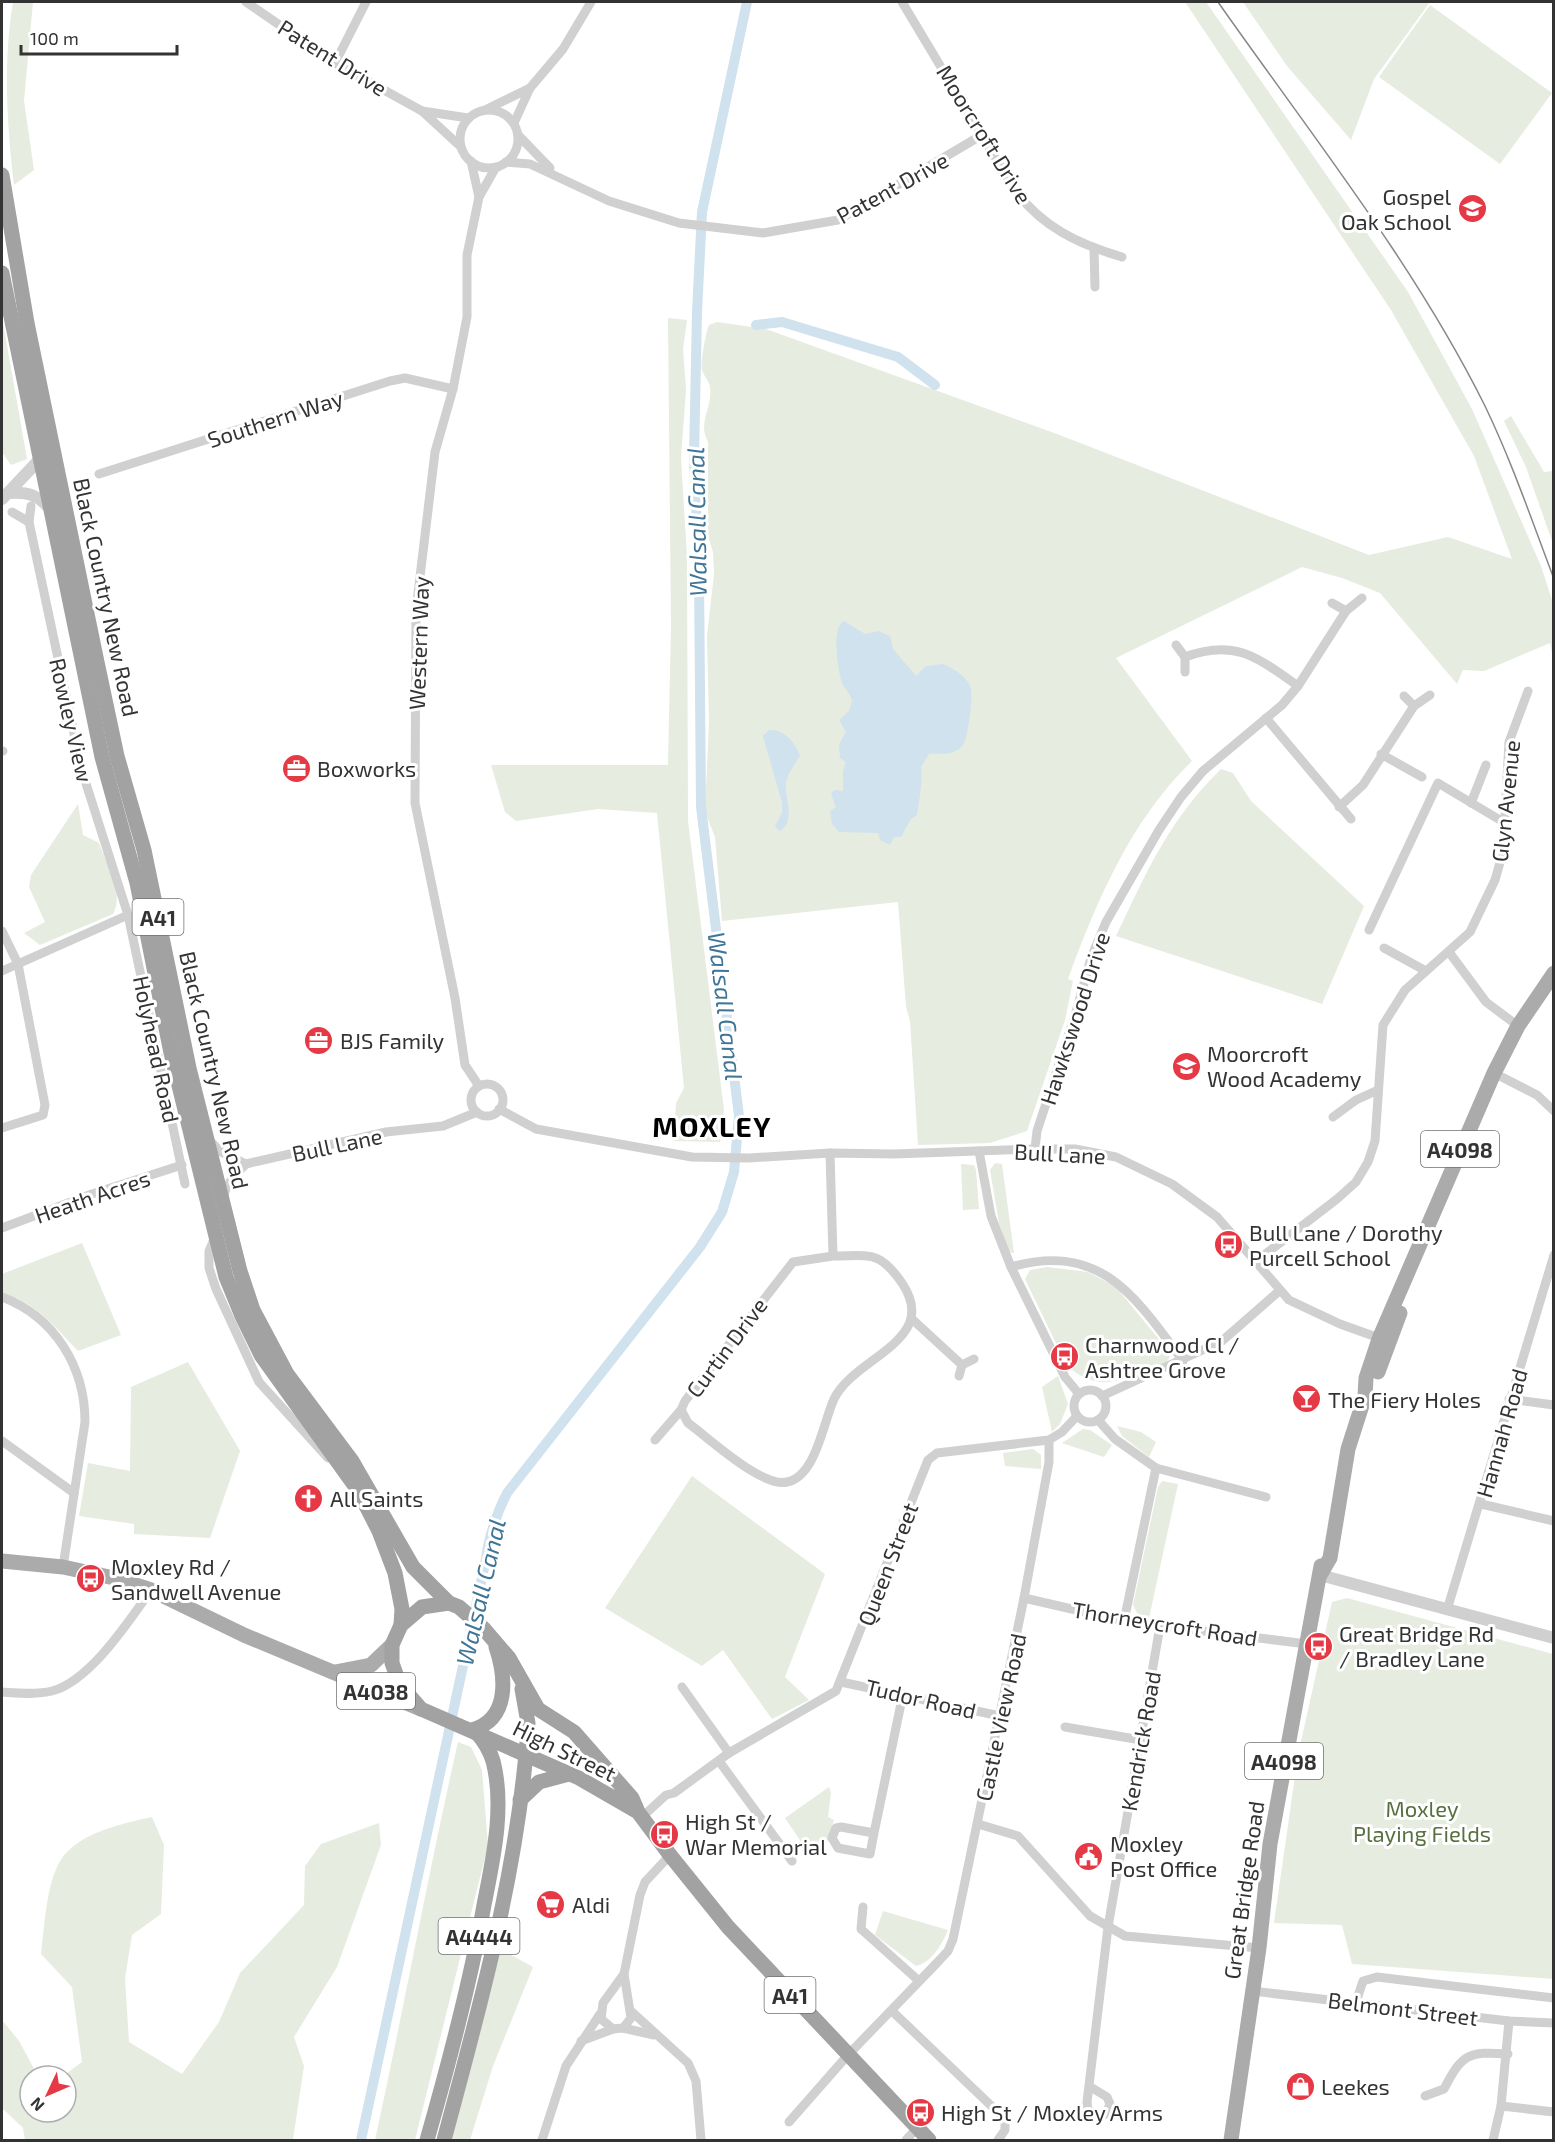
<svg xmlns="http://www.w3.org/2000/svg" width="1555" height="2142" viewBox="0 0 1555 2142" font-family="'Exo 2',sans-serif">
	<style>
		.green { fill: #e6ecdf }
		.water { fill: #cfe2ee }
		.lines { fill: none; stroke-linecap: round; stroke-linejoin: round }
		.canal { stroke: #cfe2ee; stroke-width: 10 }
		.minor { stroke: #d0d0d0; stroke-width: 9 }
		.tertiary { stroke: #d0d0d0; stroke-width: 12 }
		.primary { stroke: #ababab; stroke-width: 15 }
		.trunk { stroke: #a2a2a2; stroke-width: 15 }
		.tram { stroke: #888; stroke-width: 1.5 }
		.labels { text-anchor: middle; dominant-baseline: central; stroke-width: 6; stroke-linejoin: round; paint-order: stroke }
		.shield { fill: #fff; stroke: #707070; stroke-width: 1.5 }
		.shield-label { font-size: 21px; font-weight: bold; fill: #333 }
		.street-label { font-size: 22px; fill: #333; stroke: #fff }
		.poi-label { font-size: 22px; fill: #333; stroke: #fff; text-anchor: start }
		.park-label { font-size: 22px; fill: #56703f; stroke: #fff }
		.water-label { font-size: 24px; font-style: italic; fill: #3f7597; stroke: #fff }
		.district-label { font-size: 28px; font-weight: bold; letter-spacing: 1.5px; fill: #000; stroke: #fff }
	</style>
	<rect width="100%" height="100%" fill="#fff"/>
	<g class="green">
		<path d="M13,2H33L24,101L34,170L14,185C7,125 3,61 13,2Z"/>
		<path d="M1185,2H1206L1408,292L1472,409L1541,566L1553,603V658L1550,643L1484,671L1463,670L1457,684L1380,593L1342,578L1302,567L1116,658L1192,761C1131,820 1097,900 1068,979L1073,981L1065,1020L1027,1131L990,1143L918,1145L910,1021L906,1007L898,902L722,921L715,837L705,812L709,722L707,636L714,574L713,552L708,536V442C697,423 713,407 710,387C709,381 704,376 702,370C700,365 706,331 709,325L717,322L766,329L1057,434L1369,555L1448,537L1512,559L1474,456L1391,310Z"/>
		<path d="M1243,2H1430L1374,79L1351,140L1287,66Z"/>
		<path d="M1430,5L1552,93L1500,164L1379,77Z"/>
		<path d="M2,317L27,459L11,465L2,452Z"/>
		<path d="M668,318L687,320L683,349L686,390L681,458L687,557L688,821L724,1110L720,1142L674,1141L676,1103L684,1088L657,813L598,809L516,821L505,812L491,765H668L671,626Z"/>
		<path d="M1511,416L1544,472L1553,471V544L1526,467L1504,421Z"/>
		<path d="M1221,769L1233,773L1251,801L1364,906L1322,1004L1116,936C1147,871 1169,820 1221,769Z"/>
		<path d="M78,804L83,835L99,843C106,863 125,894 113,914L40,945L24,933L45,922L29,887L31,875Z"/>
		<path d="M995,1163L1002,1164L1014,1253L1009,1252L999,1223L990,1170Z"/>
		<path d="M961,1164L974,1165L976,1170L979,1209L963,1210Z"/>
		<path d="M82,1243L121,1335L78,1351C57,1329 33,1299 2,1294V1274Z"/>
		<path d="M1047,1267L1088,1272L1116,1287L1171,1354L1167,1362C1130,1376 1099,1398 1066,1364L1025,1279L1030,1270Z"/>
		<path d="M188,1362L240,1451L210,1538L134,1534V1524L79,1516L88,1463L130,1471L131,1387Z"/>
		<path d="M1058,1376L1068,1404L1060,1424L1052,1432L1042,1387Z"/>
		<path d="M1117,1426L1141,1432L1156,1442L1149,1457L1122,1436Z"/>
		<path d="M1083,1429L1090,1430L1112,1445L1104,1457L1062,1443Z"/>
		<path d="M1033,1449L1041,1455V1469L1005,1466L1003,1453Z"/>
		<path d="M692,1476L825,1574L785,1677L809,1700L772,1719L723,1650L702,1666L605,1608Z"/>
		<path d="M1162,1481L1178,1484L1149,1618L1138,1615L1133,1605L1158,1487Z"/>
		<path d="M1347,1598L1553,1654V1979L1352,1964L1342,1925L1274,1923L1298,1755L1332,1602Z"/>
		<path d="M458,1742L471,1747L482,1770L488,1845L415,2140H375C404,2008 428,1874 458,1742Z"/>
		<path d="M829,1787L831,1793L828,1817L834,1820L827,1843L813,1854L808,1852L785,1818Z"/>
		<path d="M152,1817L164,1845L161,1914L132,1935L125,1978L129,2042L182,2074L219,2022L240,1973L304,1905L305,1866L321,1844L379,1823L381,1845L337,1967L294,2037L304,2066L293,2140H25L23,2128L2,2108V2020L19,2041L38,2076H30V2112H66V2076H63L82,2062L72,1987L41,1954C45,1925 46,1873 67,1852C87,1831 125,1823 152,1817Z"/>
		<path d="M883,1911L948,1930C942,1944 932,1962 916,1966L875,1935Z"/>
		<path d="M500,1949L533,1967L493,2066L470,2140H451Z"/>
	</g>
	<g class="water">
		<path d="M844,621L865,634L878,631L890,636L893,649L916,676L926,666L943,664C953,668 968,677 971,689C973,697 968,739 963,745C952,757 941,753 929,754L921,767C923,780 919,802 917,815L910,820L901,837H894L890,845L880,840L878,833L839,832L832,824L830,811L836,807L831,794L834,790L843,791C844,781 841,772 846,762L840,758L839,744L846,732L839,720L849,711L852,701C851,693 843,688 841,680C838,667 831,627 844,621Z"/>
		<path d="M769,730C784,729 796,743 800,756C795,764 788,773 786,782C784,797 797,823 779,831L775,826L782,813V803L763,736Z"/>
	</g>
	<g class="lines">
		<g class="canal">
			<path d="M756,325L782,322L898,357L935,385"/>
			<path d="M361,2140L486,1559C489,1535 496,1515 507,1493L700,1247L722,1212L734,1172L739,1116L701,807L699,576L694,457L697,312L702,212L747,2"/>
		</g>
		<g class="minor">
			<path d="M246,2L335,63L422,111"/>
			<path d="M902,2L1014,189C1042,227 1078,244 1122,257"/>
			<path d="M335,63L366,2"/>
			<path d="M530,88L563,49L591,2"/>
			<path d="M487,109L530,88L514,123"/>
			<circle cx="489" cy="139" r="29"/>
			<path d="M518,135L550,168"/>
			<path d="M461,147L422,111L468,118"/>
			<path d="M471,161L479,197L496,167"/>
			<path d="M506,162L530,164L609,201L679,223L763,233L838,220L982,135"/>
			<path d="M479,197L467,255V317L453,389L435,452L416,610L415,803L455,998L465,1065L479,1086"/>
			<path d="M1094,249L1095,287"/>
			<path d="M99,474L390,381L405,378L453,389"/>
			<path d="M12,512L29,522L31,506"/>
			<path d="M29,522L82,771L128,915L185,1184"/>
			<path d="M1346,611L1362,598"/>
			<path d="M1176,645L1185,657C1235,638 1258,658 1298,686"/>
			<path d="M1185,657V672"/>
			<path d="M1414,706L1430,695"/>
			<path d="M1266,718L1351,819"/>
			<path d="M2,751H3"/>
			<path d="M1381,754L1422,777"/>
			<path d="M1471,803L1486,765"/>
			<path d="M1339,807L1363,785L1414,706L1404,696"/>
			<path d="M1369,930L1438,783L1505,823"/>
			<path d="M2,931L18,964L45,1105L43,1115L2,1128"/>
			<path d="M1384,948L1426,971"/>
			<path d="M1449,952L1486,1002L1518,1026"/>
			<path d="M2,971L128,915"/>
			<path d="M1494,1073L1537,1095L1554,1111"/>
			<circle cx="487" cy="1100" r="16"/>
			<path d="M499,1109L536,1129L692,1157L749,1158L830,1153L894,1154L1035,1149H1075L1116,1157L1172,1184L1217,1217L1289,1300L1340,1324L1382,1339"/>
			<path d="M1333,1117L1356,1100L1378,1090"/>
			<path d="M209,1140L221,1152L246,1164L386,1132L443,1126L477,1112"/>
			<path d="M1035,1149L1037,1131L1076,1012L1091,958L1106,922L1159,830L1181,797L1203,771L1282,705L1298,686L1346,611L1332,603"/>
			<path d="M979,1151L991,1216L1011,1267L1065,1377L1079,1394"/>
			<path d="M830,1153L833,1256C871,1256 879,1250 902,1283C941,1341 854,1357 834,1399C823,1423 816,1476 787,1482C762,1488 709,1438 688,1423L681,1410L685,1401L793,1262L833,1256"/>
			<path d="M224,1196C226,1183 237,1173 246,1164"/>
			<path d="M2,1228L92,1194L182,1165"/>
			<path d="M215,1237L209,1251V1268L216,1289L259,1382L328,1458"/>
			<path d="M1255,1262L1337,1199L1356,1182L1368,1162L1375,1141L1383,1025L1405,990L1470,932L1495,880L1503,852L1509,742L1528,691"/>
			<path d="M1011,1267C1100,1241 1136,1297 1183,1361"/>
			<path d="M2,1297C55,1317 85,1367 85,1422L63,1567"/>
			<path d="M912,1319L962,1365"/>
			<path d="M959,1376L962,1365L974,1359"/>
			<circle cx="1090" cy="1406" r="16"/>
			<path d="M1102,1396L1222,1341L1279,1291"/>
			<path d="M1509,1399L1554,1405"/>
			<path d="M1098,1420L1115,1439L1156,1468L1266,1497"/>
			<path d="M655,1440L681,1410"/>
			<path d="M2,1441L74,1493"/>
			<path d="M1481,1504L1554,1521"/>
			<path d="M1024,1598L1124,1621L1307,1644"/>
			<path d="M1447,1610L1554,1255"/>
			<path d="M1124,1621L1156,1468"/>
			<path d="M841,1682L1000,1716"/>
			<path d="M682,1687L729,1753"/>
			<path d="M2,1692C18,1693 36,1695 52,1691C90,1681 129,1621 151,1590"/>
			<path d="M1065,1727L1141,1740"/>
			<path d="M719,1761L792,1861"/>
			<path d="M642,1817L666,1795L674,1793L729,1753L836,1691L928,1460L937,1453L1049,1440L1062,1432L1077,1416"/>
			<path d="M978,1824L1018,1836L1090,1916L1125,1936L1259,1948"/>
			<path d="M874,1833L841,1827L836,1828L832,1838L838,1848L870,1854L874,1833L903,1694"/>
			<path d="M863,1907L861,1929L919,1981"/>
			<path d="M624,1974L603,2003L601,2019L613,2029L623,2028L631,2018L624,1974L640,1895L645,1882L670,1855"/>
			<path d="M1252,1991L1509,2021L1554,2023"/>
			<path d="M1356,2002L1363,1981L1377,1977L1554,1998"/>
			<path d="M892,2011L1005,2119V2130L998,2140"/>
			<path d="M632,2012L688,2063L696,2081L701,2140"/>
			<path d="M623,2028L654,2035"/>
			<path d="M581,2041L613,2029"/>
			<path d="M1089,2086L1107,2097L1110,2104L1106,2114L1101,2116L1088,2110L1087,2102L1108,1927L1160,1626"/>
			<path d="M1425,2096L1444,2089C1462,2054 1468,2051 1508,2054"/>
			<path d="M1501,2106L1554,2112"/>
			<path d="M789,2122L847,2056L933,1967L948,1951L953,1939L1024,1598L1049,1462V1440"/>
			<path d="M542,2140L566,2066L600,2014"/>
			<path d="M906,2140L917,2128"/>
			<path d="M1493,2140L1501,2106L1509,2021"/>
		</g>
		<g class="tertiary">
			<path d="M9,493C29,492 38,495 51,510"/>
			<path d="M2,499L40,459"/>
			<path d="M1320,1575L1554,1638"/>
		</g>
		<g class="primary">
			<path d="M1378,1372L1400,1313"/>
			<path d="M2,1561L63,1567L114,1578L151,1590L244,1635L421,1709"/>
			<path d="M1320,1575L1330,1558L1348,1449L1365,1396L1366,1378L1379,1339L1494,1073L1518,1026L1554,973"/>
			<path d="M335,1672L371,1665L392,1645"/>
			<path d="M1231,2140L1259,1948L1270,1844L1321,1566"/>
		</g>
		<g class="trunk">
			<path d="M2,175L27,323L97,662L117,756L144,850L189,1068L240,1271L253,1310L287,1374L352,1461L413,1567L449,1603"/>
			<path d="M2,273L102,757L137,883L171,1053L226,1277L242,1316L261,1355L358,1490L379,1531L395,1573L402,1609L401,1625"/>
			<path d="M472,1730C510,1719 506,1677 496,1647"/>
			<path d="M520,1800L539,1782L569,1774"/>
			<path d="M638,1812L579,1778L421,1709L400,1685L392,1663V1645L401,1625L422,1607L449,1603L459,1607L484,1629L509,1658L538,1709L574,1732L632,1798L638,1812L670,1855L728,1927L929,2140"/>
			<path d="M427,2140C449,2063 470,1985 484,1905C493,1859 505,1807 493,1761C490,1751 484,1741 477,1733"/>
			<path d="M444,2140C479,2010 516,1877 527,1742L528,1723L522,1689"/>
		</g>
		<path class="tram" d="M1218,2C1309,132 1414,263 1485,406C1512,462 1532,521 1554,579"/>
	</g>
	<defs>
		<symbol id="school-disc" viewBox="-11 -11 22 22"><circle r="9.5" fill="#e63946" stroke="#fff"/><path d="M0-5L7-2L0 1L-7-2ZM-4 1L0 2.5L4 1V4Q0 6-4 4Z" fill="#fff"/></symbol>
		<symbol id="office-disc" viewBox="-11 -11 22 22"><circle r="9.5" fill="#e63946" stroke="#fff"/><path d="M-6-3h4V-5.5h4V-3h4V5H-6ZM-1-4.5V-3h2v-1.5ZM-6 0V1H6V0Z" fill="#fff"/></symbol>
		<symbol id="bus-disc" viewBox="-11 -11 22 22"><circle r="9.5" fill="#e63946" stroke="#fff"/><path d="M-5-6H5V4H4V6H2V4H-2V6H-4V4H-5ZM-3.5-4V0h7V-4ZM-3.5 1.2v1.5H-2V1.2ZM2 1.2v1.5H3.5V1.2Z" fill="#fff"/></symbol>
		<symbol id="bar-disc" viewBox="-11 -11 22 22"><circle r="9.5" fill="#e63946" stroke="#fff"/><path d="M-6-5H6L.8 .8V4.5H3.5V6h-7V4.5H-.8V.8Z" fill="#fff"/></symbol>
		<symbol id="church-disc" viewBox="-11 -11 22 22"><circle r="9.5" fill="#e63946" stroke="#fff"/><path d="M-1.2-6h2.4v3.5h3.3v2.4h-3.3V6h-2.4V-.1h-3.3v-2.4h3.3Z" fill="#fff"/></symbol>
		<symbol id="civic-disc" viewBox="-11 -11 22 22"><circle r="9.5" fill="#e63946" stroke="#fff"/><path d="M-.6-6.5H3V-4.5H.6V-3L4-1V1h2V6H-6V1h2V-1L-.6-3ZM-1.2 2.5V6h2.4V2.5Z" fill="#fff"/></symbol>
		<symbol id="supermarket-disc" viewBox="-11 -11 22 22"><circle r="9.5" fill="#e63946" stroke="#fff"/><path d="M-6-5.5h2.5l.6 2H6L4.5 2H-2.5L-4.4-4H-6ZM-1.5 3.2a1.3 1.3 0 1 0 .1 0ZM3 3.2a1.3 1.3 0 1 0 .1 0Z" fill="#fff"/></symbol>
		<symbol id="shop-disc" viewBox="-11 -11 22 22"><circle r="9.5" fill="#e63946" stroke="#fff"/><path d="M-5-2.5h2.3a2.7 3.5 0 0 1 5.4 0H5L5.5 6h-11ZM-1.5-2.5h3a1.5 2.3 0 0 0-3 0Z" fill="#fff"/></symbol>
	</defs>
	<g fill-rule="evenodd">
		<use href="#school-disc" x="1456" y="192" width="33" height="33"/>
		<use href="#office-disc" x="280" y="752" width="33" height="33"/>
		<use href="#office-disc" x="302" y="1024" width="33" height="33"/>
		<use href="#school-disc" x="1170" y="1050" width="33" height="33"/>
		<use href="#bus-disc" x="1212" y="1228" width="33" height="33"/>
		<use href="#bus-disc" x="1048" y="1340" width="33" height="33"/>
		<use href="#bar-disc" x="1290" y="1382" width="33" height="33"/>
		<use href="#church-disc" x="292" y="1482" width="33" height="33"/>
		<use href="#bus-disc" x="74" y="1562" width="33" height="33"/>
		<use href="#bus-disc" x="1302" y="1630" width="33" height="33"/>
		<use href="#bus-disc" x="648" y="1818" width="33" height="33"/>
		<use href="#civic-disc" x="1072" y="1840" width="33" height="33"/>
		<use href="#supermarket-disc" x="534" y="1888" width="33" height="33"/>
		<use href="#shop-disc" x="1284" y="2070" width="33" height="33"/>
		<use href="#bus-disc" x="904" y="2096" width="33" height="33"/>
	</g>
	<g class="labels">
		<g class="shield">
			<rect x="132.5" y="899" width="51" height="36" rx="4.5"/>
			<rect x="1421" y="1131" width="78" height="36" rx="4.5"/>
			<rect x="337" y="1673" width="78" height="36" rx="4.5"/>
			<rect x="1245" y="1743" width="78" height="36" rx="4.5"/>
			<rect x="438.5" y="1918" width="81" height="36" rx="4.5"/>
			<rect x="764.5" y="1977" width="51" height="36" rx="4.5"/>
		</g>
		<g class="shield-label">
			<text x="158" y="917">A41</text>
			<text x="1460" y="1149">A4098</text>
			<text x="376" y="1691">A4038</text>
			<text x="1284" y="1761">A4098</text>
			<text x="479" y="1936">A4444</text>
			<text x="790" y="1995">A41</text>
		</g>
		<g class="street-label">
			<text transform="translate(333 57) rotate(32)">Patent Drive</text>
			<text transform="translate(985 134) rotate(58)">Moorcroft Drive</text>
			<text transform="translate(892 187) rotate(-29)">Patent Drive</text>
			<text transform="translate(275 418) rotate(-18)">Southern Way</text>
			<text transform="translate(107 597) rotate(78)">Black Country New Road</text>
			<text transform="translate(418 643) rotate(-88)">Western Way</text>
			<text transform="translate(72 720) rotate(77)">Rowley View</text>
			<text transform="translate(1505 801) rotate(-84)">Glyn Avenue</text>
			<text transform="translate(1074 1018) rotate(-72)">Hawkswood Drive</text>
			<text transform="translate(157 1049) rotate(78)">Holyhead Road</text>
			<text transform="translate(215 1070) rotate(77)">Black Country New Road</text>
			<text transform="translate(337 1144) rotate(-12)">Bull Lane</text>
			<text transform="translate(1060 1153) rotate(3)">Bull Lane</text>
			<text transform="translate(92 1196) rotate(-19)">Heath Acres</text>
			<text transform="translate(726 1347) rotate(-53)">Curtin Drive</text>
			<text transform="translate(1501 1433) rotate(-74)">Hannah Road</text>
			<text transform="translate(887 1564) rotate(-69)">Queen Street</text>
			<text transform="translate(1165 1623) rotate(9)">Thorneycroft Road</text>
			<text transform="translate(921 1698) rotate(13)">Tudor Road</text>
			<text transform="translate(1000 1717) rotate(-78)">Castle View Road</text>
			<text transform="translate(1140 1741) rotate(-80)">Kendrick Road</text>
			<text transform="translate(565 1750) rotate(26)">High Street</text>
			<text transform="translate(1243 1890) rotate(-82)">Great Bridge Road</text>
			<text transform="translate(1403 2008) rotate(7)">Belmont Street</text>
		</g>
		<g class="poi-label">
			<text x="1451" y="196" text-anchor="end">Gospel<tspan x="1451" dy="25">Oak School</tspan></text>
			<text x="317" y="768">Boxworks</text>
			<text x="340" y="1040">BJS Family</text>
			<text x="1207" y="1053">Moorcroft<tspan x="1207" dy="25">Wood Academy</tspan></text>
			<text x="1249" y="1232">Bull Lane / Dorothy<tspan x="1249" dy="25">Purcell School</tspan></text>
			<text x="1085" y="1344">Charnwood Cl /<tspan x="1085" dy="25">Ashtree Grove</tspan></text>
			<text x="1328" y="1399">The Fiery Holes</text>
			<text x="330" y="1498">All Saints</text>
			<text x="111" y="1566">Moxley Rd /<tspan x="111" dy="25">Sandwell Avenue</tspan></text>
			<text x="1339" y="1633">Great Bridge Rd<tspan x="1339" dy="25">/ Bradley Lane</tspan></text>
			<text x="685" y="1821">High St /<tspan x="685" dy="25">War Memorial</tspan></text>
			<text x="1110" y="1843">Moxley<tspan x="1110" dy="25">Post Office</tspan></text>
			<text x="572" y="1904">Aldi</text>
			<text x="1321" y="2086">Leekes</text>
			<text x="941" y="2112">High St / Moxley Arms</text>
		</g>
		<g class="park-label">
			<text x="1422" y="1808">Moxley<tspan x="1422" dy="25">Playing Fields</tspan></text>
		</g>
		<g class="water-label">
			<text transform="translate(696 522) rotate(-91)">Walsall Canal</text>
			<text transform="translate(726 1006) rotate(83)">Walsall Canal</text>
			<text transform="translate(480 1592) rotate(-77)">Walsall Canal</text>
		</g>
		<g class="district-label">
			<text x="712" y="1126">MOXLEY</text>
		</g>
	</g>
	<rect width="1555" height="2142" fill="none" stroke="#333333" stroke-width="6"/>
	<g transform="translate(48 2094) rotate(226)"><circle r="28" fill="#ffffff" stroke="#adadad" stroke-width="1.5"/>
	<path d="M0-4.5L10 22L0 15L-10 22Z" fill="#e63946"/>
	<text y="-9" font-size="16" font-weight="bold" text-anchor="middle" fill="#333333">N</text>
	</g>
	<path d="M21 45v9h156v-9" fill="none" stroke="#333333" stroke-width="3"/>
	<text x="30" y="45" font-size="18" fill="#333333" stroke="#ffffff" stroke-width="4.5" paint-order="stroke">100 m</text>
</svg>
